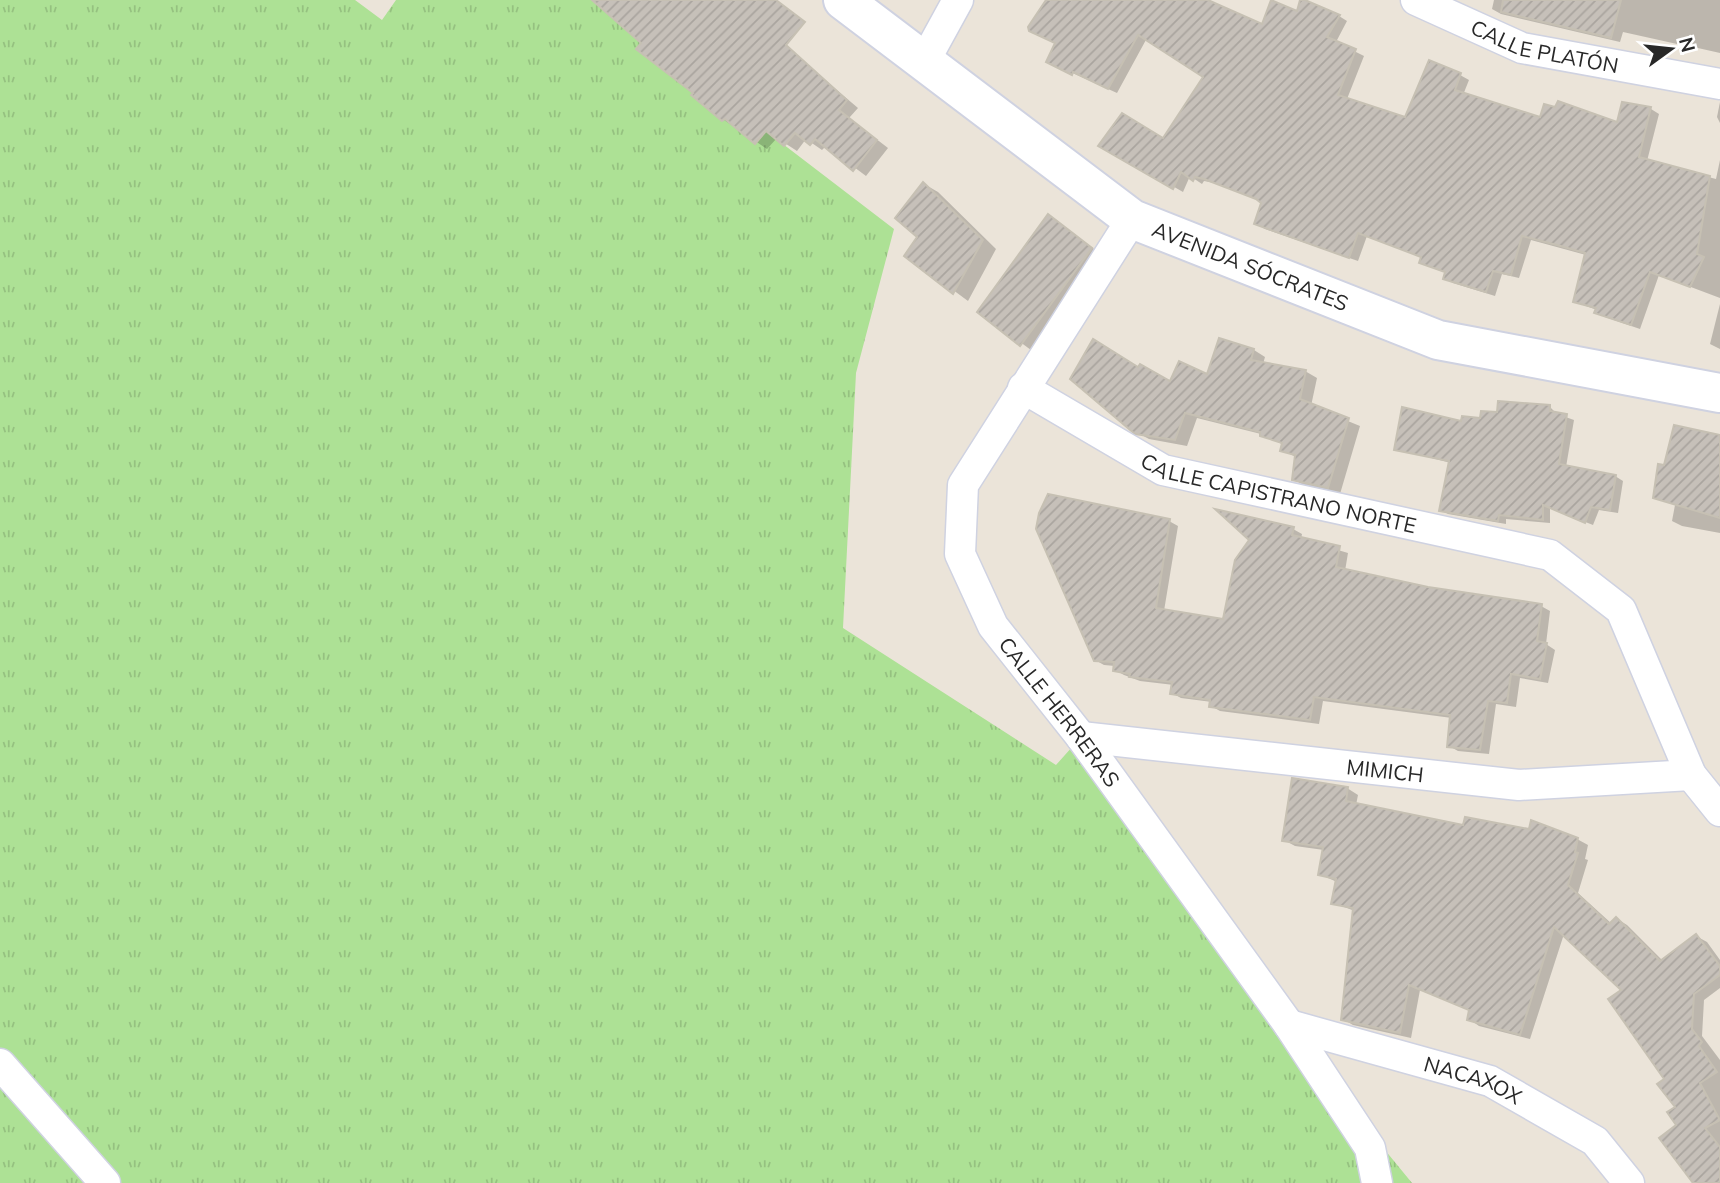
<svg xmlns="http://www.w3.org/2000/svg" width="1720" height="1183" viewBox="0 0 1720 1183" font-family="Mulish,sans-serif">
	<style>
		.grass { fill: url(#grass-tufts) }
		.shadow { fill: #0003 }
		.building { fill: url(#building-hatch); stroke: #c6c0b3; stroke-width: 2 }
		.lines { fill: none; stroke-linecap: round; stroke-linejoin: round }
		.minor-casing { stroke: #cfd2e1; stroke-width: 33 }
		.tertiary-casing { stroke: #cfd2e1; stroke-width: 42 }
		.minor { stroke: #fff; stroke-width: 30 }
		.tertiary { stroke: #fff; stroke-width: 38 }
		.labels { text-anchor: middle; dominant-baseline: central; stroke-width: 5; stroke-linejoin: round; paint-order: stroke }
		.street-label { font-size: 21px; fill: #282828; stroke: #fff }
	</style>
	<defs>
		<pattern id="grass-tufts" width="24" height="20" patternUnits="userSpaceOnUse" patternTransform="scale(1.75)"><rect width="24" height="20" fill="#ade195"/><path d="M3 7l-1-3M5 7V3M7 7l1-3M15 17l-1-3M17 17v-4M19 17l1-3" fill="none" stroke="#95c180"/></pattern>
		<pattern id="building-hatch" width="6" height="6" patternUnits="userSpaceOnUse" patternTransform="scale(1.75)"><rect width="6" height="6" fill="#c6c0b9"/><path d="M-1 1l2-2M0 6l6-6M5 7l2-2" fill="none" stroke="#aaa59f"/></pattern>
	</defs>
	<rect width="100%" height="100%" fill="#ebe4d9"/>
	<path class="grass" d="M0,0H355L382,20L396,0H595L894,229L856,373L843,628L1056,765L1081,737L1316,1066L1412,1183H0Z"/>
	<g class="shadow">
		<path d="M595,0H770L786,47L858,108L849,118L888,148L866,176L826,146L822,150L806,139L797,151L777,138L767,149L724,120L694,95L695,93L644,43Z"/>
		<path d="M1048,0H1186L1262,26L1298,13L1339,16L1347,21L1336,42L1364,56L1347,99L1406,119L1460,75L1469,80L1463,95L1541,119L1619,124L1624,104L1651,109L1659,114L1647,161L1716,179L1720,160V298L1659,275L1640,329L1605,317L1597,310L1575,302L1586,255L1531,240L1519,278L1502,274L1495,296L1453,283L1445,278L1446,273L1421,263L1423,258L1367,236L1358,261L1265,229L1256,224L1264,202L1215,183L1204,181L1202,184L1190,176L1183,192L1101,145L1163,140L1206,77L1147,38L1117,93L1057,66V43Z"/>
		<path d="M1494,0H1720V53L1689,46L1678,40L1677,44L1623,32L1620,42L1501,14L1492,9Z"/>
		<path d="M1720,102V123L1717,117Z"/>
		<path d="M924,184L938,192L996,249L968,301L907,256L919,236Z"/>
		<path d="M1049,216L1101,254L1031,350L979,312Z"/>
		<path d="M1720,304V349L1710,344Z"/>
		<path d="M1220,340L1254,350L1265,357L1263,364L1305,371L1317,378L1311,406L1360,426L1340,494L1305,486L1293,479L1296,457L1282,450L1284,445L1261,434L1197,418L1187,446L1149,439L1136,432L1139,369L1171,383L1208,377Z"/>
		<path d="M1550,407L1557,414L1574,420L1566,467L1615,476L1623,481L1618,513L1599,510L1593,525L1550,508V523L1506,519V524L1448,514L1441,510L1451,463L1396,449L1463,423Z"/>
		<path d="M1720,479V533L1682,526L1672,521L1675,505L1655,497Z"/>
		<path d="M1169,521L1178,526L1164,611L1224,621L1293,529L1302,534L1301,539L1348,553L1345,571L1428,589L1541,606L1550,611L1546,644L1555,650L1548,683L1520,678L1516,707L1496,704L1489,754L1458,751L1449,746L1452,718L1323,701L1319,724L1220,711L1211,706L1212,702L1181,698L1172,693L1174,685L1140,681L1124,675L1115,670V666L1104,665L1095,660Z"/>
		<path d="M1347,788L1358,795L1356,805L1465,827L1577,839L1588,845L1585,859L1588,860L1578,893L1612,924L1617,919L1627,925L1663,961L1696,936L1707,942L1720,960V988L1704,1000L1702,1036L1720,1060V1183H1693L1677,1107L1623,990L1564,934L1530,1039L1479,1026L1469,1019L1471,1010L1420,990L1411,1038L1353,1025L1343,1019L1355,911L1333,903L1337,882L1319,874L1324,850L1295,846L1284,840Z"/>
	</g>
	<g class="building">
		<path d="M592,0H776L805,22L786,45L847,100L839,110L877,140L853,171L815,139L810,145L795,133L784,146L766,131L755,144L725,119L722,121L691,95L693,93L636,49L641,43Z"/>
		<path d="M1046,0H1208L1262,24L1271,0L1297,11L1300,0H1305L1340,15L1327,37L1356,49L1338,95L1405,117L1429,60L1461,73L1455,90L1540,117L1544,104L1555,107L1558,101L1617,122L1622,102L1651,107L1639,157L1710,176L1697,254L1704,257L1690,287L1650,272L1631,325L1594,313L1596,308L1573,302L1585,253L1557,245L1522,236L1511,275L1493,271L1486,292L1443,279L1445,272L1419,263L1421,257L1358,233L1349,258L1254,224L1261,203L1256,199L1204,179L1195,177L1193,181L1181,172L1173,189L1098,146L1122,113L1163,138L1203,77L1138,35L1108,89L1073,72L1072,75L1046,62L1055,43L1029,31L1028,27Z"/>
		<path d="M1503,0H1621L1611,38L1501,12Z"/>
		<path d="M923,182L983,240L953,294L904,256L917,237L895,218Z"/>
		<path d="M1048,214L1092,248L1020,346L977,312Z"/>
		<path d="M1219,338L1254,349L1251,360L1306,370L1300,399L1349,418L1328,488L1292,480L1295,455L1280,451L1282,443L1260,436V432L1185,413L1175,440L1135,434L1070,379L1093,339L1138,367L1140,364L1170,381L1179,361L1207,374Z"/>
		<path d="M1498,401L1550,405V411L1567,414L1559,464L1616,475L1610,510L1591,507L1585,523L1543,505V520L1499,515L1498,521L1439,511L1449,461L1394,450L1402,407L1461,421L1462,416L1480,418L1481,411L1497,412Z"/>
		<path d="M1674,425L1720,435V518L1653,498L1658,464L1664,465Z"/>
		<path d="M1048,494L1170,519L1156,608L1223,619L1235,560L1249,540L1215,509L1294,527L1292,535L1340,546L1336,567L1428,587L1542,604L1537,641L1547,643L1540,679L1511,674L1507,703L1488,701L1480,750L1447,747L1450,715L1314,697L1310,720L1209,707L1210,700L1170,694L1172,682L1129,677L1130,674L1113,671L1114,662L1094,661L1036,529L1039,513Z"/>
		<path d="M1292,778L1348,787L1346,801L1463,825L1465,817L1529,829L1531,820L1578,838L1575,852L1578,853L1568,885L1609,924L1616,917L1660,961L1696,934L1720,966V975L1694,994L1692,1029L1702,1042L1699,1046L1717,1072L1700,1083L1720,1120L1705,1128L1720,1147V1183H1693L1659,1138L1676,1125L1667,1112L1675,1107L1657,1084L1664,1079L1608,999L1621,990L1554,927L1520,1035L1467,1020L1469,1010L1409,985L1400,1033L1341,1020L1353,908L1331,904L1336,879L1318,875L1323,847L1282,841Z"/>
	</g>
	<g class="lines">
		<defs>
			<g id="minor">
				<path id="s1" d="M1416,0L1522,48L1720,84"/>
				<path d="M924,62L958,0"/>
				<path id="s2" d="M1132,219L963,485L960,554L993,626L1081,737L1289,1025L1370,1148L1377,1183"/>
				<path id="s3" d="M1023,388L1163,470L1550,555L1621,610L1691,775L1720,811"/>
				<path id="s4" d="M1081,737L1519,785L1691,775"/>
				<path id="s5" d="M1289,1025L1490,1081L1595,1141L1629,1183"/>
				<path d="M0,1064L105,1183"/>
			</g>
			<g id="tertiary">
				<path id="s6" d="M843,0L1132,219L1438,340L1720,393"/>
			</g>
		</defs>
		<use href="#minor" class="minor-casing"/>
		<use href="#tertiary" class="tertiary-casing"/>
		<use href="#minor" class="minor"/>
		<use href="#tertiary" class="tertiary"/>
	</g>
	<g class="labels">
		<g class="street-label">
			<text stroke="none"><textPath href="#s1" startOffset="138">CALLE PLATÓN</textPath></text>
			<text stroke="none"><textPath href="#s6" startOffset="490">AVENIDA SÓCRATES</textPath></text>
			<text stroke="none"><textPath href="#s3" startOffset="280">CALLE CAPISTRANO NORTE</textPath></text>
			<text stroke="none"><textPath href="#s2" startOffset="572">CALLE HERRERAS</textPath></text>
			<text stroke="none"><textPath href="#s4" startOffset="306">MIMICH</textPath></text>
			<text stroke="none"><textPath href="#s5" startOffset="192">NACAXOX</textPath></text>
		</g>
	</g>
	<g transform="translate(1671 49) rotate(75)" stroke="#ffffff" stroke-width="5" paint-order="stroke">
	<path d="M0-5L12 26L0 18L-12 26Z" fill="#282828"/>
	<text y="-10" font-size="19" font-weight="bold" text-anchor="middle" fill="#282828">N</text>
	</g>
</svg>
